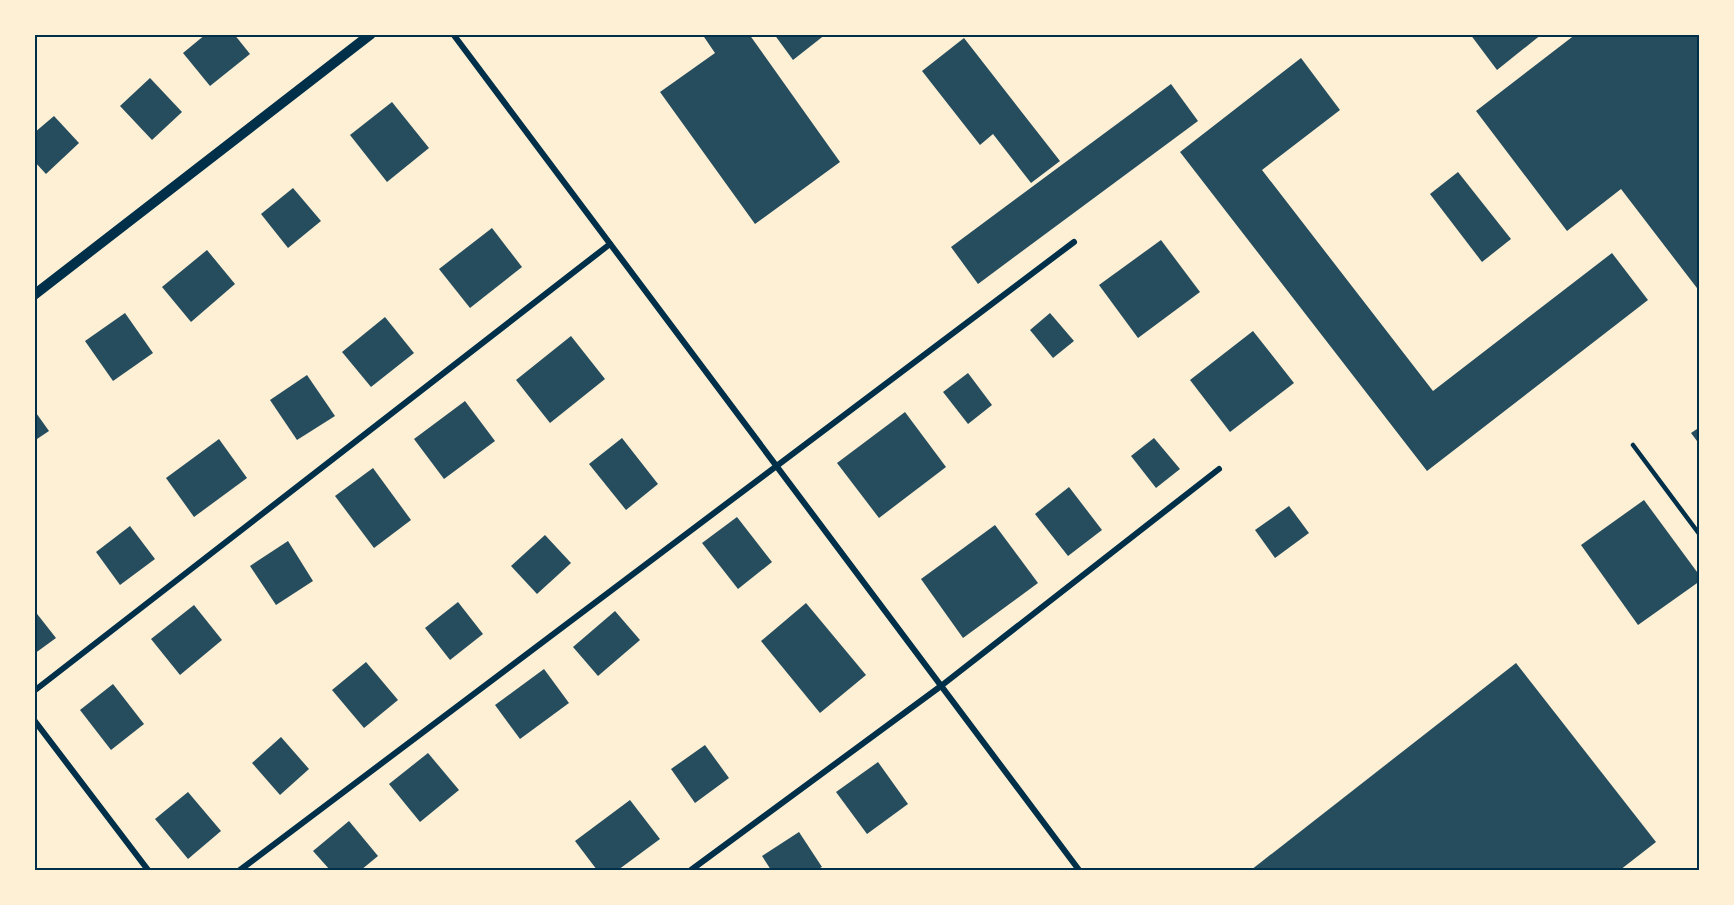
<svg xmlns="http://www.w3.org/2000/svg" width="1734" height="905" viewBox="0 0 1734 905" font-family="Barlow,sans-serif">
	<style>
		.building { fill: #264d5e }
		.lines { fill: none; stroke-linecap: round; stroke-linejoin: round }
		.service { stroke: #003049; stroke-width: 4.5 }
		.minor { stroke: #003049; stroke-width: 6 }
		.tertiary { stroke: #003049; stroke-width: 10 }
		.neatline { fill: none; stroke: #003049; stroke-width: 2 }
	</style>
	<rect width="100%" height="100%" fill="#fdf0d5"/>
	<g class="building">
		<path d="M206,34H234L250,54L210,86L183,53Z"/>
		<path d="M702,34H749L840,162L755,224L660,92L715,53Z"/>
		<path d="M774,34H826L793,60Z"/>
		<path d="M1470,34H1542L1497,70Z"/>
		<path d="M1576,34H1700V292L1621,189L1567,231L1476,111Z"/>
		<path d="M964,38L1060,161L1031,183L993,134L980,145L922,71Z"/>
		<path d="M1301,58L1340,110L1262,170L1433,391L1612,253L1648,300L1427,471L1180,152Z"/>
		<path d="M150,78L182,112L152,140L120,106Z"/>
		<path d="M1171,84L1198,121L978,284L951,247Z"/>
		<path d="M392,102L429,148L387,182L350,135Z"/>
		<path d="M54,116L79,143L46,174L34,161V133Z"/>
		<path d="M1458,172L1511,239L1482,262L1430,194Z"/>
		<path d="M293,188L321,221L288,248L261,214Z"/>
		<path d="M492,228L522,267L470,308L439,269Z"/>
		<path d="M1161,240L1200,292L1138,338L1099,285Z"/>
		<path d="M207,250L235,284L191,322L162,287Z"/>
		<path d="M125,313L153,353L113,381L85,341Z"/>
		<path d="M1050,313L1074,341L1053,358L1030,330Z"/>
		<path d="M385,317L414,353L371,387L342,352Z"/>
		<path d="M1253,331L1294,383L1230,432L1190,380Z"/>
		<path d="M571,336L605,379L550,423L516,380Z"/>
		<path d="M968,373L992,405L968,424L943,392Z"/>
		<path d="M307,375L335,416L297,440L270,400Z"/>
		<path d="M465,401L495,441L444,479L414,439Z"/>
		<path d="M34,410L49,431L34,441Z"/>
		<path d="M905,412L946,467L879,518L837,463Z"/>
		<path d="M1700,427V445L1691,433Z"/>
		<path d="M622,438L658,484L626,510L589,464Z"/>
		<path d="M1154,438L1180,469L1156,488L1131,456Z"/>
		<path d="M219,439L247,478L194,517L166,478Z"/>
		<path d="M373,468L411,520L374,548L335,496Z"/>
		<path d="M1069,487L1102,530L1068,556L1035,514Z"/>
		<path d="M1644,500L1700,576V581L1638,625L1581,545Z"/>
		<path d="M1289,506L1309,533L1275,558L1255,530Z"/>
		<path d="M737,517L772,562L738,589L702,543Z"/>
		<path d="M995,525L1038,583L963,638L921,579Z"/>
		<path d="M130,526L155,559L120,585L96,552Z"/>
		<path d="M545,535L571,563L537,594L511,566Z"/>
		<path d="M288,541L313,581L276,605L250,566Z"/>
		<path d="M458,602L483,634L450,660L425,628Z"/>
		<path d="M806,603L866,675L820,713L761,641Z"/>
		<path d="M194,605L222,640L180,675L151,639Z"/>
		<path d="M34,610L56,638L34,654Z"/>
		<path d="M615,611L640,640L598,676L573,647Z"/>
		<path d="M366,662L398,700L364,728L332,690Z"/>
		<path d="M1516,663L1656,842L1620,870H1251Z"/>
		<path d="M544,669L569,703L520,739L495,705Z"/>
		<path d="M113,684L144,724L111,750L80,710Z"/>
		<path d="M281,737L309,769L280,795L252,763Z"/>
		<path d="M705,745L729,778L695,803L671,769Z"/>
		<path d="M428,753L459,790L420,822L389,784Z"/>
		<path d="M878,762L908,804L867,834L836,792Z"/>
		<path d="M188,792L221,831L188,859L155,819Z"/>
		<path d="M630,800L660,839L618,870H597L575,841Z"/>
		<path d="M349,821L378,856L361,870H330L313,851Z"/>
		<path d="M799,832L822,867L816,870H771L762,856Z"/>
	</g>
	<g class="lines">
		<path class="service" d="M1633,445L1700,535"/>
		<g class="minor">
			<path d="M453,34L1079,870"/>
			<path d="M34,691L610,244"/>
			<path d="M34,720L148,870"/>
			<path d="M240,870L1074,242"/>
			<path d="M691,870L941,686L1219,469"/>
		</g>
		<path class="tertiary" d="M34,295L371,34"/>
	</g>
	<rect width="1734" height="905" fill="none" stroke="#fdf0d5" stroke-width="72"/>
	<rect x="36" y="36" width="1662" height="833" class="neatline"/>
</svg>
